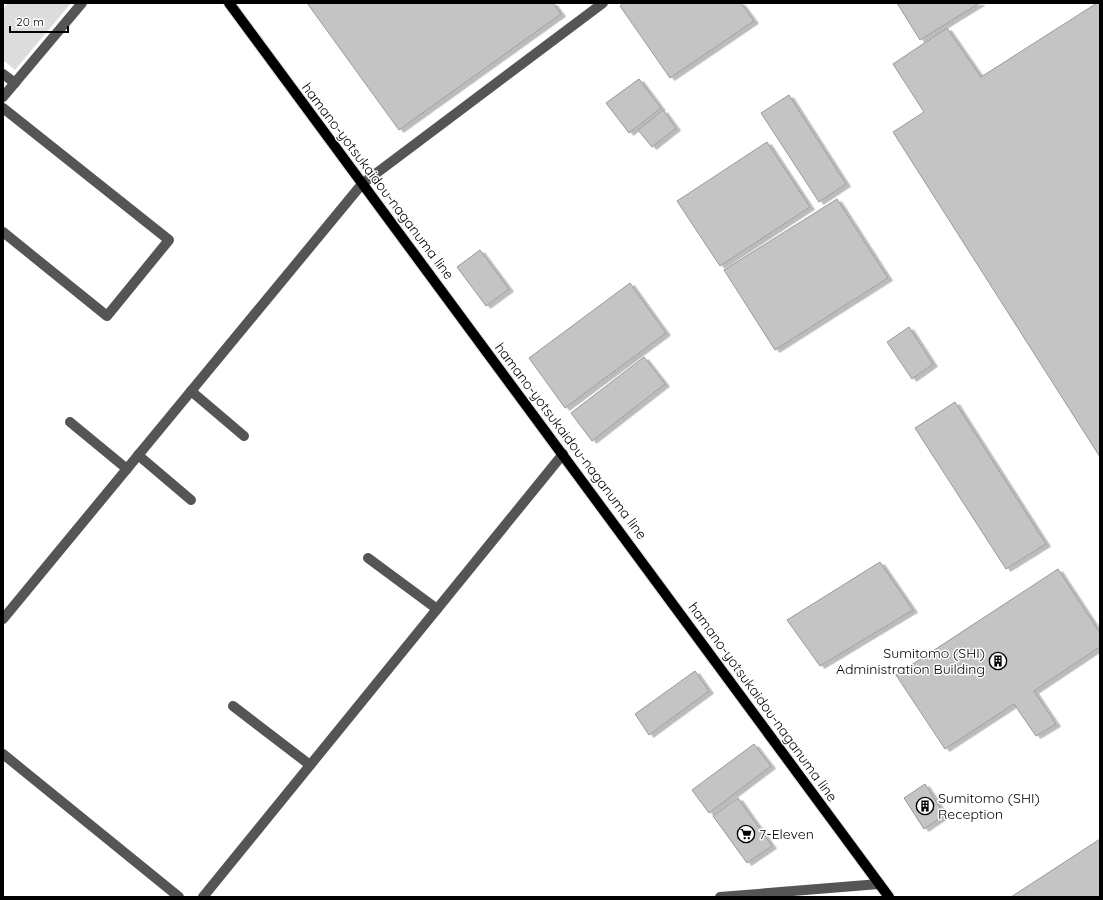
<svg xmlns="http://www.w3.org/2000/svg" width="1103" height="900" viewBox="0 0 1103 900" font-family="Quicksand,sans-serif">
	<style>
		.green { fill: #dcdcdc }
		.building { fill: #c4c4c4; stroke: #999; filter: url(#shadow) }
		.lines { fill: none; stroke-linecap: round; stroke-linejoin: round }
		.major-casing { stroke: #dbdbdb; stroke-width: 12 }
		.minor { stroke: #555; stroke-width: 10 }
		.major { stroke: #000; stroke-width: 10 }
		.labels { text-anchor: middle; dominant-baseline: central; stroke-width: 3; stroke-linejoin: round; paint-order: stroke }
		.street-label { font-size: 14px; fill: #000; stroke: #fff }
		.poi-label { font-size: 14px; fill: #000; stroke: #fff; text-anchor: start }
	</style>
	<defs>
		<filter id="shadow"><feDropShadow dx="4.5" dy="2.5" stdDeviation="0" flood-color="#0004"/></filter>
	</defs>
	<rect width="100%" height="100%" fill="#fff"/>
	<path class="green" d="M8,3H71L15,70L3,60V9Z"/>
	<g class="building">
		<path d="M307,3H553L561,14L399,130Z"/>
		<path d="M624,3H741L754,21L670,78L620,6Z"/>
		<path d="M897,3H980L920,40Z"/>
		<path d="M1097,3H1100V457L893,132L924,112L893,64L947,28L981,77Z"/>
		<path d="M639,79L661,108L629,133L606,103Z"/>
		<path d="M789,95L846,184L819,202L761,113Z"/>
		<path d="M663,110L676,128L652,147L638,130Z"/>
		<path d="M767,142L810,207L720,266L677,201Z"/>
		<path d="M837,199L888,278L775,350L724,270Z"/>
		<path d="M480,250L509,289L486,306L457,267Z"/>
		<path d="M630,283L666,333L565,408L529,358Z"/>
		<path d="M909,327L933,364L912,379L887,342Z"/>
		<path d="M644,357L665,384L592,441L571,413Z"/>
		<path d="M955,402L1046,544L1006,569L915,428Z"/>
		<path d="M880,562L913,610L820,666L787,620Z"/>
		<path d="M1058,569L1100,633V647L1034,691L1056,724L1036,736L1014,704L945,749L896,675Z"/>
		<path d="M695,671L709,691L649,735L635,714Z"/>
		<path d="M754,744L771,766L709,813L692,790Z"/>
		<path d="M925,784L945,815L924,829L904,798Z"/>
		<path d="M738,798L772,846L747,863L713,816Z"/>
		<path d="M1100,839V897H1011Z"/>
	</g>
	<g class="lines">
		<defs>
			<path id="major" d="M229,3L889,897"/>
		</defs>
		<use href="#major" class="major-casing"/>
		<g class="minor">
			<path d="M3,74L15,83"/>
			<path d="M3,97L82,3"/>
			<path d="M3,108L169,240L107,316L3,232"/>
			<path d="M191,391L244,436"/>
			<path d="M70,422L127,469"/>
			<path d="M138,455L191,500"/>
			<path d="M368,558L437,609"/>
			<path d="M3,619L362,184L603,3"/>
			<path d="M233,706L310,765"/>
			<path d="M3,754L179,897"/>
			<path d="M203,897L563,454"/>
			<path d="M720,897L879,884"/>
		</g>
		<use href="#major" class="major"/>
	</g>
	<defs>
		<symbol id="building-ring" viewBox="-11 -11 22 22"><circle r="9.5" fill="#fff" stroke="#000" stroke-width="1.5"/><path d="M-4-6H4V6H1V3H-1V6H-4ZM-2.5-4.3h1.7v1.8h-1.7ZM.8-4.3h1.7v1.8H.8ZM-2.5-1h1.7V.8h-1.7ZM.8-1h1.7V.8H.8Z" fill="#000"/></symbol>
		<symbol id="supermarket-ring" viewBox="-11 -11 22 22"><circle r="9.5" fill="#fff" stroke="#000" stroke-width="1.5"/><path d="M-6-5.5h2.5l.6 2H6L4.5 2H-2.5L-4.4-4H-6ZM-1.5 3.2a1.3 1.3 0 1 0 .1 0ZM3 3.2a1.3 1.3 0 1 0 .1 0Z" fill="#000"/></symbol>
	</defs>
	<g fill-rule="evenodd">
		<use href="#building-ring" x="988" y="651" width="20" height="20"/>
		<use href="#building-ring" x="915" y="796" width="20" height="20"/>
		<use href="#supermarket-ring" x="736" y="824" width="20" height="20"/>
	</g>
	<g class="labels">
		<g class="street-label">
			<text transform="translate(378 181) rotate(53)">hamano-yotsukaidou-naganuma line</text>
			<text transform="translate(571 441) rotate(53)">hamano-yotsukaidou-naganuma line</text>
			<text transform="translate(763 702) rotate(54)">hamano-yotsukaidou-naganuma line</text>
		</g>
		<g class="poi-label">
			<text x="985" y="653" text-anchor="end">Sumitomo (SHI)<tspan x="985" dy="16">Administration Building</tspan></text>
			<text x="938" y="798">Sumitomo (SHI)<tspan x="938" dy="16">Reception</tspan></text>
			<text x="759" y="834">7-Eleven</text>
		</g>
	</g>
	<rect width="1103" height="900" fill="none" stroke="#000000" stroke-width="8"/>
	<path d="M10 26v6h58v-6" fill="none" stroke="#000000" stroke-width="2"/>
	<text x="16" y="26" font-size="12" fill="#000000" stroke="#ffffff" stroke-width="3" paint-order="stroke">20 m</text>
</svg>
